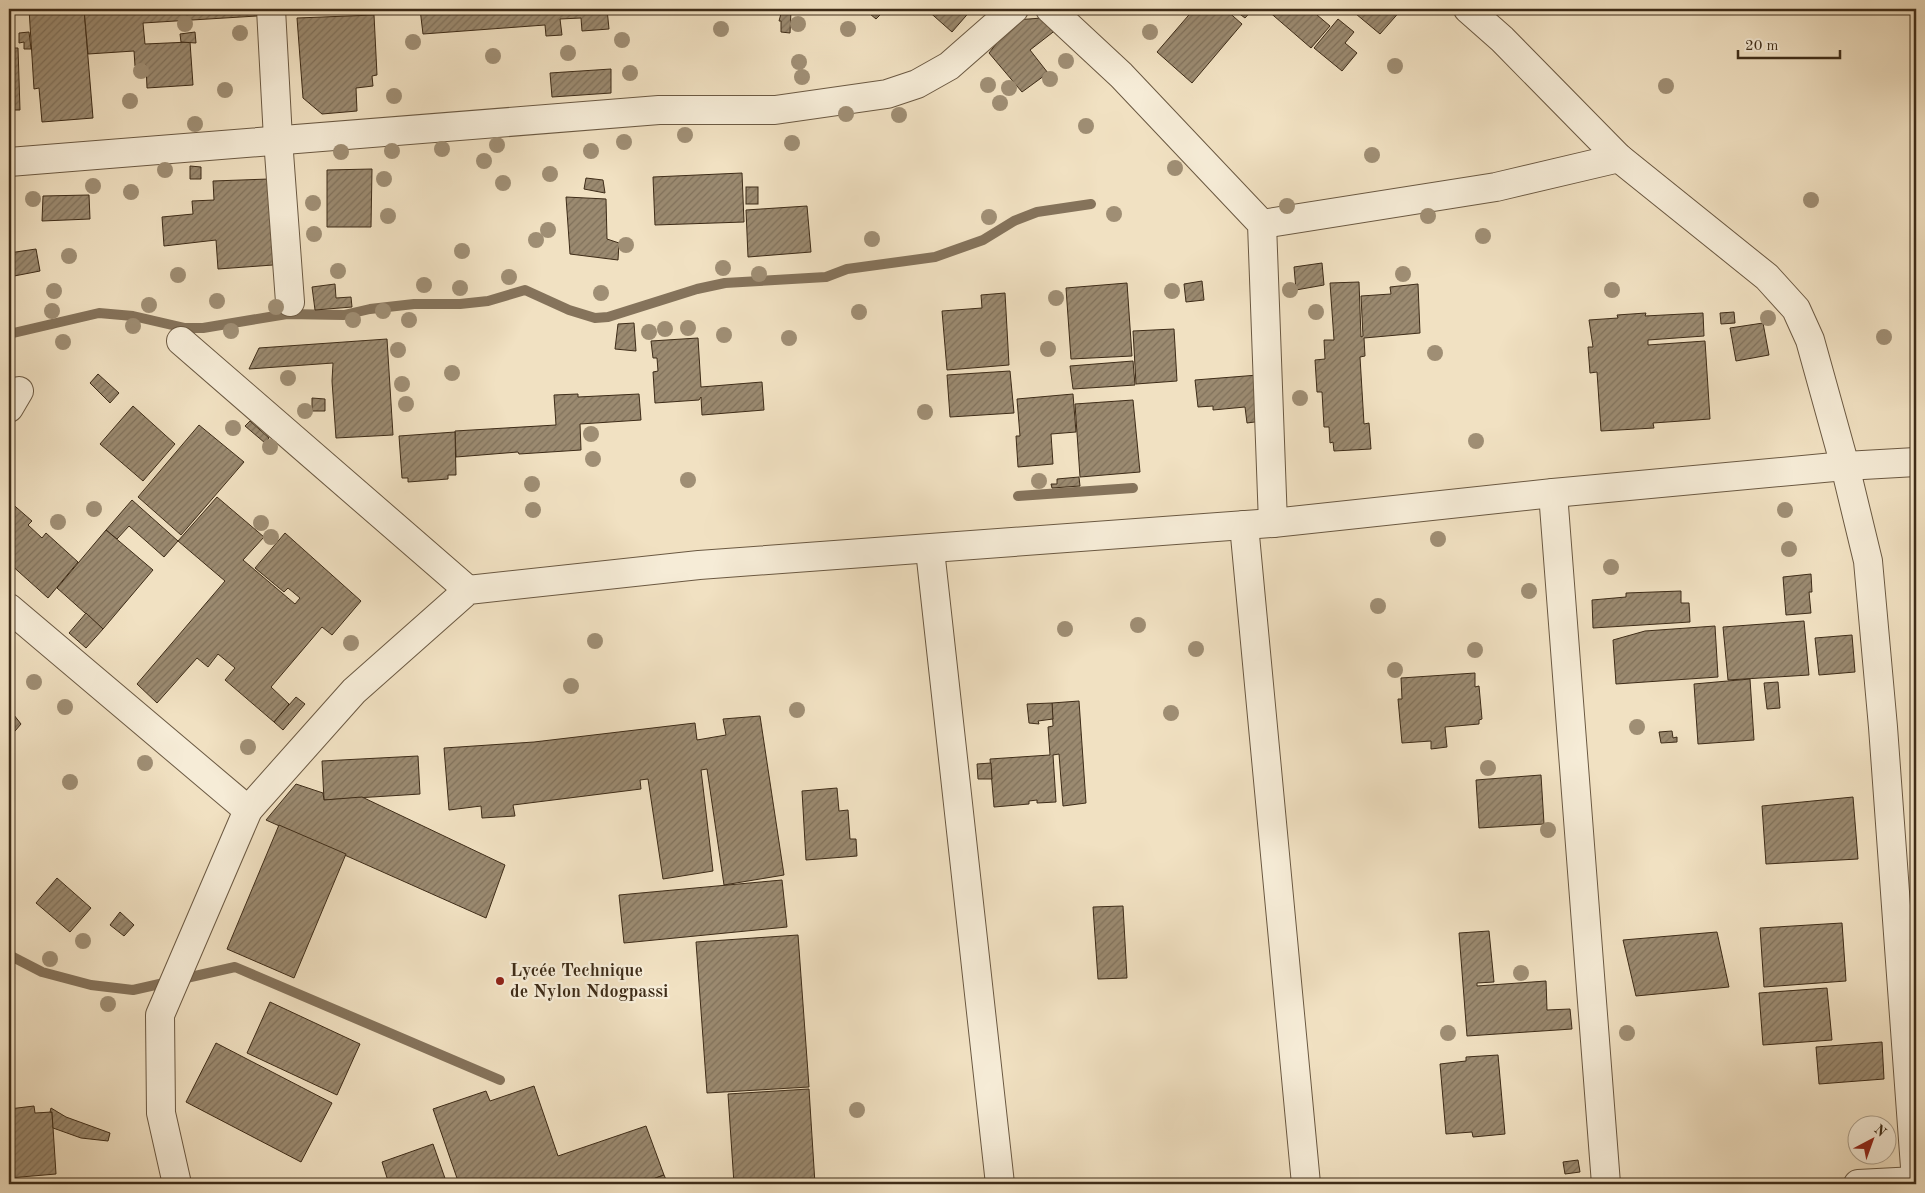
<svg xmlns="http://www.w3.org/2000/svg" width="1925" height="1193" viewBox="0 0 1925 1193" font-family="'Old Standard TT',serif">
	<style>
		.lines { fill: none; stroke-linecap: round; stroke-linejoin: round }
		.stream { stroke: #85735b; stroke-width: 10 }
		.building { fill: url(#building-hatch); stroke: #3e2c18 }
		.minor-casing { stroke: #6b5942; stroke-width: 30 }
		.minor { stroke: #f6ecd7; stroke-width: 28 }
		.tree { fill: #9f8e74 }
		.poi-dot { fill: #8f2418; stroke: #f6ecd7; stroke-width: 2 }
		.labels { text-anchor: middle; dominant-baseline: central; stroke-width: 4.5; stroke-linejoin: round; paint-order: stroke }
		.poi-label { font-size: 18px; font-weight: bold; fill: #3e2c18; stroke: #f6ecd7; text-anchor: start }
	</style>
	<defs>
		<pattern id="building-hatch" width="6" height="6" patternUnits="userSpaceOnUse" patternTransform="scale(1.25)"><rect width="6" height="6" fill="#9b8a70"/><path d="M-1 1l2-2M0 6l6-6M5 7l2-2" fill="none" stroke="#80715b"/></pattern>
	</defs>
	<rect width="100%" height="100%" fill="#f1e1c2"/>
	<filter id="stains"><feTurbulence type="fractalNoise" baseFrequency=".004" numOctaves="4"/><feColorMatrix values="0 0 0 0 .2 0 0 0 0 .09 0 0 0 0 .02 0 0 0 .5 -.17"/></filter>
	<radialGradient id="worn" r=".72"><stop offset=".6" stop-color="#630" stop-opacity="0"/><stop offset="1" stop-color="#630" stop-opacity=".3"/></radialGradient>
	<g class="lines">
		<g class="stream">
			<path d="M9,334L99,313L133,316L185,328H203L287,314L344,315L370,309L414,304H460L488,301L525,290L569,310L595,318L608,317L697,289L725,283L826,277L847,269L935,257L983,240L1014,221L1037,212L1091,204"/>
			<path d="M1018,496L1133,488"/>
			<path d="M9,955L42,972L91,985L133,990L235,967L500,1080"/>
		</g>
	</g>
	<g class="building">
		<path d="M29,9H84L93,118L42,122L39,88L34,89Z"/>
		<path d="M84,9H256L257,16L143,23L145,44L190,42L193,85L147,88L146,65L135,66L134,51L88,54Z"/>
		<path d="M296,9H345L297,13Z"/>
		<path d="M420,9H607L609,29L582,31L581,18L560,19L562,35L546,36L545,25L423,34Z"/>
		<path d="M731,9H771L731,12Z"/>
		<path d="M864,9H886L876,19Z"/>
		<path d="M926,9H972L952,32Z"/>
		<path d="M1194,9H1225L1242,24L1192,83L1157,52Z"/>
		<path d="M1233,9H1253L1245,18Z"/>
		<path d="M1268,9H1310L1330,26L1311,48L1267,10Z"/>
		<path d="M1350,9H1402L1380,34Z"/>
		<path d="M782,10L791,11L790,33L781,32V21H779Z"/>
		<path d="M374,15L377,75L372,76L373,86L356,88L357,111L322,114L303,98L297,18Z"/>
		<path d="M1042,18L1057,29L1030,50L1048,73L1022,92L989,53L1015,20Z"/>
		<path d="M1338,19L1354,32L1345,43L1357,53L1342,71L1314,48Z"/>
		<path d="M29,32L31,49H24V42L19,43V33Z"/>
		<path d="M195,32L196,43L181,42L180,34Z"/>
		<path d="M9,48H18L20,110H9Z"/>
		<path d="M611,69V93L552,97L550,73Z"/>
		<path d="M190,166L201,167V179H190Z"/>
		<path d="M372,169L371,227H327V170Z"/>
		<path d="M742,173L744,222L655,225L653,177Z"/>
		<path d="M586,178L603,180L605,193L584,189Z"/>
		<path d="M269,179L273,265L218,269L216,240L164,246L162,217L193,214L192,201L214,200L213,181Z"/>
		<rect x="746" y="187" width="12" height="17"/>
		<path d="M89,195L90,219L42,221L43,196Z"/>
		<path d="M566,197L606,199L607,239L619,243L618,260L570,254Z"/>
		<path d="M807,206L811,252L748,257L746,210Z"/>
		<path d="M36,249L40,271L9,277V253Z"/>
		<path d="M1322,263L1324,285L1296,290L1294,267Z"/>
		<path d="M1202,281L1204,300L1186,302L1184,284Z"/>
		<path d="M1359,282L1361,337L1363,336L1361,296L1391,294L1390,287L1418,284L1420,333L1364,338L1365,356L1360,357L1364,424L1369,423L1371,449L1334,451L1333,442L1330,443L1329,427H1324L1322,392H1317L1315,360L1325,359L1324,340H1334L1330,283Z"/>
		<path d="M1127,283L1132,356L1071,359L1066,288Z"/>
		<path d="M335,284L336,298L351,297L352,307L315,310L312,287Z"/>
		<path d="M1005,293L1009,365L947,370L942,311L982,308L981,295Z"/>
		<path d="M1734,312L1735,323L1721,324L1720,313Z"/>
		<path d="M1646,313L1645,316L1703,313L1704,336L1648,340V345L1705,341L1710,419L1653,423L1654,428L1601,431L1597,372L1590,373L1588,347H1593L1589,320L1618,318L1617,315Z"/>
		<path d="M634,323L636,351L615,349L618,324Z"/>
		<path d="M1763,323L1769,355L1736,361L1730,328Z"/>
		<path d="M1174,329L1177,381L1136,384L1133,331Z"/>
		<path d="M698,338L701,387L762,382L764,410L702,415L701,397L699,400L655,403L653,372L658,371L657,358H653L651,341Z"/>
		<path d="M387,339L393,435L336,438L332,381L333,363L249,369L259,348Z"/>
		<path d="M1133,361L1135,385L1073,389L1070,366Z"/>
		<path d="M1010,371L1014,413L950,417L947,375Z"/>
		<path d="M98,374L119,393L110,403L90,383Z"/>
		<path d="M1258,375L1262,421L1247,423L1245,407L1213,410V406L1198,407L1195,380Z"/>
		<path d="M578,394V397L639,394L641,420L580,424L581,450L519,454L518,452L456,457L455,431L556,425L554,395Z"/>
		<path d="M1073,394L1076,432L1051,434L1053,464L1018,467L1016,436H1020L1017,399Z"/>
		<path d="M312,398L325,399V411H312Z"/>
		<path d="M1133,400L1140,472L1080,477L1075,404Z"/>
		<path d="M133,406L175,444L143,481L100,444Z"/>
		<path d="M250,421L269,438L265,443L245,426Z"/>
		<path d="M199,425L244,462L181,535L138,497Z"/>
		<path d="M455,432L456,475H448V479L408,482V478H402L399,436Z"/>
		<path d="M1079,477L1080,486L1052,488L1051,484H1057V479Z"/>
		<path d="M217,497L264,537L243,560L295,604L300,598L288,588L284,592L255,568L285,533L361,601L332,635L322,627L271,687L289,704L274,722L225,680L235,668L218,654L208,667L197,658L157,703L137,684L225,581L178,541Z"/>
		<path d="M132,500L178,541L164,557L129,526L117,539L106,530Z"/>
		<path d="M9,501L32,521L28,525L42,538L46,533L78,562L48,598L9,563Z"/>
		<path d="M106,530L153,570L103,629L57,588Z"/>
		<path d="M1811,574L1812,592H1809L1811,613L1786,615L1783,577Z"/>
		<path d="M1681,591V603H1689L1690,622L1593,628L1592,600L1626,597V593Z"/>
		<path d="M86,613L103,629L86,648L69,633Z"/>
		<path d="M1804,621L1809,675L1728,680L1723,627Z"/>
		<path d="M1715,626L1718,677L1616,684L1613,640L1645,631Z"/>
		<path d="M1852,635L1855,672L1819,675L1815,638Z"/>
		<path d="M1475,673V687L1479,686L1482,719L1479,720V724L1445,727L1447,747L1431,749V741L1402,743L1398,699H1402L1401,678Z"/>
		<path d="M1750,679L1754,740L1698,744L1694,684Z"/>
		<path d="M1778,682L1780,708L1767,709L1764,683Z"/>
		<path d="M296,697L305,704L283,730L274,722Z"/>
		<path d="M1079,701L1086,803L1063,806L1059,754L1053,755L1056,802L1037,803V800L1029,801V804L994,807L990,759L1050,755L1048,727L1053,726L1052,703Z"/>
		<path d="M1052,703L1053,719L1038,721L1039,724L1029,723L1027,704Z"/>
		<path d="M10,710L21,724L9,738V712Z"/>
		<path d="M760,716L784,875L724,885L707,769L701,770L713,871L663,879L648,779L640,780L641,789L513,805L515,816L482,818L481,806L449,810L444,748L534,742L695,723L697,740L726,735L723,719Z"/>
		<path d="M1672,731L1673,738L1677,737V742L1661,743L1659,732Z"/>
		<path d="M418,756L420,794L324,800L322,761Z"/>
		<path d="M991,763L992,779H978L977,764Z"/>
		<path d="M1541,775L1544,824L1479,828L1476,780Z"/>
		<path d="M296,784L323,793L324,800L362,797L505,865L486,918L266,820Z"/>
		<path d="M837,788L839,811L848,810L850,839H856L857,856L806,860L802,791Z"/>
		<path d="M1853,797L1858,859L1766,864L1762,806Z"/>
		<path d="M279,825L346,854L294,978L227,949Z"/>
		<path d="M57,878L91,908L70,932L36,903Z"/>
		<path d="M782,880L787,927L624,943L619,895Z"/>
		<path d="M1123,906L1127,978L1098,979L1093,907Z"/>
		<path d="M120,912L134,925L124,936L110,925Z"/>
		<path d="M1842,923L1846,981L1764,987L1760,928Z"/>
		<path d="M1489,931L1494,982L1477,983V986L1546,981L1547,1010L1570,1009L1572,1029L1467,1036L1459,933Z"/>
		<path d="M1717,932L1729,987L1636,996L1623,940Z"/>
		<path d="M798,935L809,1087L707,1093L696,942Z"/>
		<path d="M1827,988L1832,1040L1763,1045L1759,993Z"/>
		<path d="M270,1002L360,1044L337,1095L247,1053Z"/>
		<path d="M1882,1042L1884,1079L1819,1084L1816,1047Z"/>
		<path d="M216,1043L332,1103L301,1162L186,1102Z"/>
		<path d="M1498,1055L1505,1134L1473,1137L1472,1132L1446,1134L1440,1064L1466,1061V1057Z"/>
		<path d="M534,1086L558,1156L646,1126L664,1175L639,1184H459L433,1109L486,1091L490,1101Z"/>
		<path d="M809,1089L815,1184H734L728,1094Z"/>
		<path d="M34,1106L35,1113L52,1112L56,1174L9,1178V1109Z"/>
		<path d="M51,1108L66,1117L110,1133L108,1141L81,1138L53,1128L52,1112H50Z"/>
		<path d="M433,1144L447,1184H389L382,1162Z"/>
		<path d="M1578,1160L1580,1172L1565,1174L1563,1162Z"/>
		<path d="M664,1175L668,1184H639Z"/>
	</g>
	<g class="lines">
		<defs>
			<g id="minor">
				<path d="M271,9L278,139L290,302"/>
				<path d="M1050,9L1121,75L1262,224L1273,523"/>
				<path d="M1468,9L1502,39L1619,158L1767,277L1796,309L1810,340L1845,466L1868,561L1883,727L1916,1181"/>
				<path d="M9,162L659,110H775L887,94L917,84L949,66L1014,9"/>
				<path d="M1262,224L1496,187L1619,158"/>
				<path d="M181,341L468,590"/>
				<path d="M9,408L19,391"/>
				<path d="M1553,493L1606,1184"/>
				<path d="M1244,525L1306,1184"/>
				<path d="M930,550L1000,1184"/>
				<path d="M9,608L248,810"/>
				<path d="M177,1184L161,1113L160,1015L248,810L354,691L468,590L699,565L1273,523L1553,493L1845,466L1916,462"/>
				<path d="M1858,1184L1916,1181"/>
			</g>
		</defs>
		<use href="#minor" class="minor-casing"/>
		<use href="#minor" class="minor"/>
	</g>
	<g class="tree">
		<circle cx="185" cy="24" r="8"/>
		<circle cx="798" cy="24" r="8"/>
		<circle cx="721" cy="29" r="8"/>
		<circle cx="848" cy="29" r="8"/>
		<circle cx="1150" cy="32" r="8"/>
		<circle cx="240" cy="33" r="8"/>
		<circle cx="622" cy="40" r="8"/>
		<circle cx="413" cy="42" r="8"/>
		<circle cx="568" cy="53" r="8"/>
		<circle cx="493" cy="56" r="8"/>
		<circle cx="1066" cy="61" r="8"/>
		<circle cx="799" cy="62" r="8"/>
		<circle cx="1395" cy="66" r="8"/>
		<circle cx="141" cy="71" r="8"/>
		<circle cx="630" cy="73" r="8"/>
		<circle cx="802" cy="77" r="8"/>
		<circle cx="1050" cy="79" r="8"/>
		<circle cx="988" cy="85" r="8"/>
		<circle cx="1666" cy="86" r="8"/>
		<circle cx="1009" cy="88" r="8"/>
		<circle cx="225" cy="90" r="8"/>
		<circle cx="394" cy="96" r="8"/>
		<circle cx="130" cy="101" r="8"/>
		<circle cx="1000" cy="103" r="8"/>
		<circle cx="846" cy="114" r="8"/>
		<circle cx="899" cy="115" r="8"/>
		<circle cx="195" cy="124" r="8"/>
		<circle cx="1086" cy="126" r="8"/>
		<circle cx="685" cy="135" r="8"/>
		<circle cx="624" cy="142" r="8"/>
		<circle cx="792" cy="143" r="8"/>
		<circle cx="497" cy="145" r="8"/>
		<circle cx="442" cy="149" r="8"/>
		<circle cx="392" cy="151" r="8"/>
		<circle cx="591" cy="151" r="8"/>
		<circle cx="341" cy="152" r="8"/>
		<circle cx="1372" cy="155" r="8"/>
		<circle cx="484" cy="161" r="8"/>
		<circle cx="1175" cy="168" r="8"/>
		<circle cx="165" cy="170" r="8"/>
		<circle cx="550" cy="174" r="8"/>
		<circle cx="384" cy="179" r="8"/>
		<circle cx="503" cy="183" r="8"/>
		<circle cx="93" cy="186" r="8"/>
		<circle cx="131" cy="192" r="8"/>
		<circle cx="33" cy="199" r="8"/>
		<circle cx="1811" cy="200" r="8"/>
		<circle cx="313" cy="203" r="8"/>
		<circle cx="1287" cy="206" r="8"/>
		<circle cx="1114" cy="214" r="8"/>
		<circle cx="388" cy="216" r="8"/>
		<circle cx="1428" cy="216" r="8"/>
		<circle cx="989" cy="217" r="8"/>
		<circle cx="548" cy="230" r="8"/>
		<circle cx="314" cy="234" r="8"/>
		<circle cx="1483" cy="236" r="8"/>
		<circle cx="872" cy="239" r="8"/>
		<circle cx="536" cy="240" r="8"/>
		<circle cx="626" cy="245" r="8"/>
		<circle cx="462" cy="251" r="8"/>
		<circle cx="69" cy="256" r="8"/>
		<circle cx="723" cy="268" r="8"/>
		<circle cx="338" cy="271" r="8"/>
		<circle cx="759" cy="274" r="8"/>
		<circle cx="1403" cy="274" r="8"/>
		<circle cx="178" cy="275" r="8"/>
		<circle cx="509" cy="277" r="8"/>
		<circle cx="424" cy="285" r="8"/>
		<circle cx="460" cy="288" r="8"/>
		<circle cx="1290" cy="290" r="8"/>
		<circle cx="1612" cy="290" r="8"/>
		<circle cx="54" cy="291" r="8"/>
		<circle cx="1172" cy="291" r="8"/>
		<circle cx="601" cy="293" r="8"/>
		<circle cx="1056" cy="298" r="8"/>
		<circle cx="217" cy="301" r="8"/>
		<circle cx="149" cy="305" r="8"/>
		<circle cx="276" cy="307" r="8"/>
		<circle cx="52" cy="311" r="8"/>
		<circle cx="383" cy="311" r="8"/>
		<circle cx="859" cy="312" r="8"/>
		<circle cx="1316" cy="312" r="8"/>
		<circle cx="1768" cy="318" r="8"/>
		<circle cx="353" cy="320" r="8"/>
		<circle cx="409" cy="320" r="8"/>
		<circle cx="133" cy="326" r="8"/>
		<circle cx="688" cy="328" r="8"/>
		<circle cx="665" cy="329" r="8"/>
		<circle cx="231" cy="331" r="8"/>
		<circle cx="649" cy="332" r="8"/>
		<circle cx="724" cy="335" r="8"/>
		<circle cx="1884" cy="337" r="8"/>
		<circle cx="789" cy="338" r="8"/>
		<circle cx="63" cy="342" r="8"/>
		<circle cx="1048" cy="349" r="8"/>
		<circle cx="398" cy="350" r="8"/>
		<circle cx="1435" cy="353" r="8"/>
		<circle cx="452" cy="373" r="8"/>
		<circle cx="288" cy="378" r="8"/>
		<circle cx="402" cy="384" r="8"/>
		<circle cx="1300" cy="398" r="8"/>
		<circle cx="406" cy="404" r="8"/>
		<circle cx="305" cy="411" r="8"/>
		<circle cx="925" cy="412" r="8"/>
		<circle cx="233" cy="428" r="8"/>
		<circle cx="591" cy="434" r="8"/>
		<circle cx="1476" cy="441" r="8"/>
		<circle cx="270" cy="447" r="8"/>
		<circle cx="593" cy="459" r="8"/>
		<circle cx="688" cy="480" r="8"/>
		<circle cx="1039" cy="481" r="8"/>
		<circle cx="532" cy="484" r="8"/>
		<circle cx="94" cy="509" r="8"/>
		<circle cx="533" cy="510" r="8"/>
		<circle cx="1785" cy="510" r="8"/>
		<circle cx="58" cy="522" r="8"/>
		<circle cx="261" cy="523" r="8"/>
		<circle cx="271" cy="537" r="8"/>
		<circle cx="1438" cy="539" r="8"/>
		<circle cx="1789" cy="549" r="8"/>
		<circle cx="1611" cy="567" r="8"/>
		<circle cx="1529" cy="591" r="8"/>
		<circle cx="1378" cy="606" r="8"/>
		<circle cx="1138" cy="625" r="8"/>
		<circle cx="1065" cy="629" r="8"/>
		<circle cx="595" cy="641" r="8"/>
		<circle cx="351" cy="643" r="8"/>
		<circle cx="1196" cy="649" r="8"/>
		<circle cx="1475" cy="650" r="8"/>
		<circle cx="1395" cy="670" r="8"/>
		<circle cx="34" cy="682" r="8"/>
		<circle cx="571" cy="686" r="8"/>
		<circle cx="65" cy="707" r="8"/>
		<circle cx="797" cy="710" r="8"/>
		<circle cx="1171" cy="713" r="8"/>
		<circle cx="1637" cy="727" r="8"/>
		<circle cx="248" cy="747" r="8"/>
		<circle cx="145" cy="763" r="8"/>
		<circle cx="1488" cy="768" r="8"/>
		<circle cx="70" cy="782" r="8"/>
		<circle cx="1548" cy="830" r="8"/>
		<circle cx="83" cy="941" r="8"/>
		<circle cx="50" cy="959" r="8"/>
		<circle cx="1521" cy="973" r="8"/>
		<circle cx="108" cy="1004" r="8"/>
		<circle cx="1448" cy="1033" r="8"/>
		<circle cx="1627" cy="1033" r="8"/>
		<circle cx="857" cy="1110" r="8"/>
	</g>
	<circle class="poi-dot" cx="500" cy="981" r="5"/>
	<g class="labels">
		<g class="poi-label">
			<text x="510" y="971">Lycée Technique<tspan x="510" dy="21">de Nylon Ndogpassi</tspan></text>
		</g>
	</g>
	<rect width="1925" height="1193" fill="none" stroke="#f1e1c2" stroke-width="30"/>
	<rect x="10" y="10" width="1905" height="1173" fill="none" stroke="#3e2c18" stroke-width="2.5"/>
	<rect x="15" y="15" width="1895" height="1163" fill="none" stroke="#3e2c18"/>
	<g transform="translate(1872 1140) rotate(41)"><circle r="24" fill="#f6ecd7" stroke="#ac9f8b"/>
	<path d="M0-4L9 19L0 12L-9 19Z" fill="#8f2418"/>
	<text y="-8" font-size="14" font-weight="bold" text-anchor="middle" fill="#3e2c18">N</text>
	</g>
	<path d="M1738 50v8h102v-8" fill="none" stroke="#3e2c18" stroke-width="2.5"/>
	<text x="1745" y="50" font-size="15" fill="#3e2c18" stroke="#f6ecd7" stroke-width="4" paint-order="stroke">20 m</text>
	<rect width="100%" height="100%" filter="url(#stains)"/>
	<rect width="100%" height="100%" fill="url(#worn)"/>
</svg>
